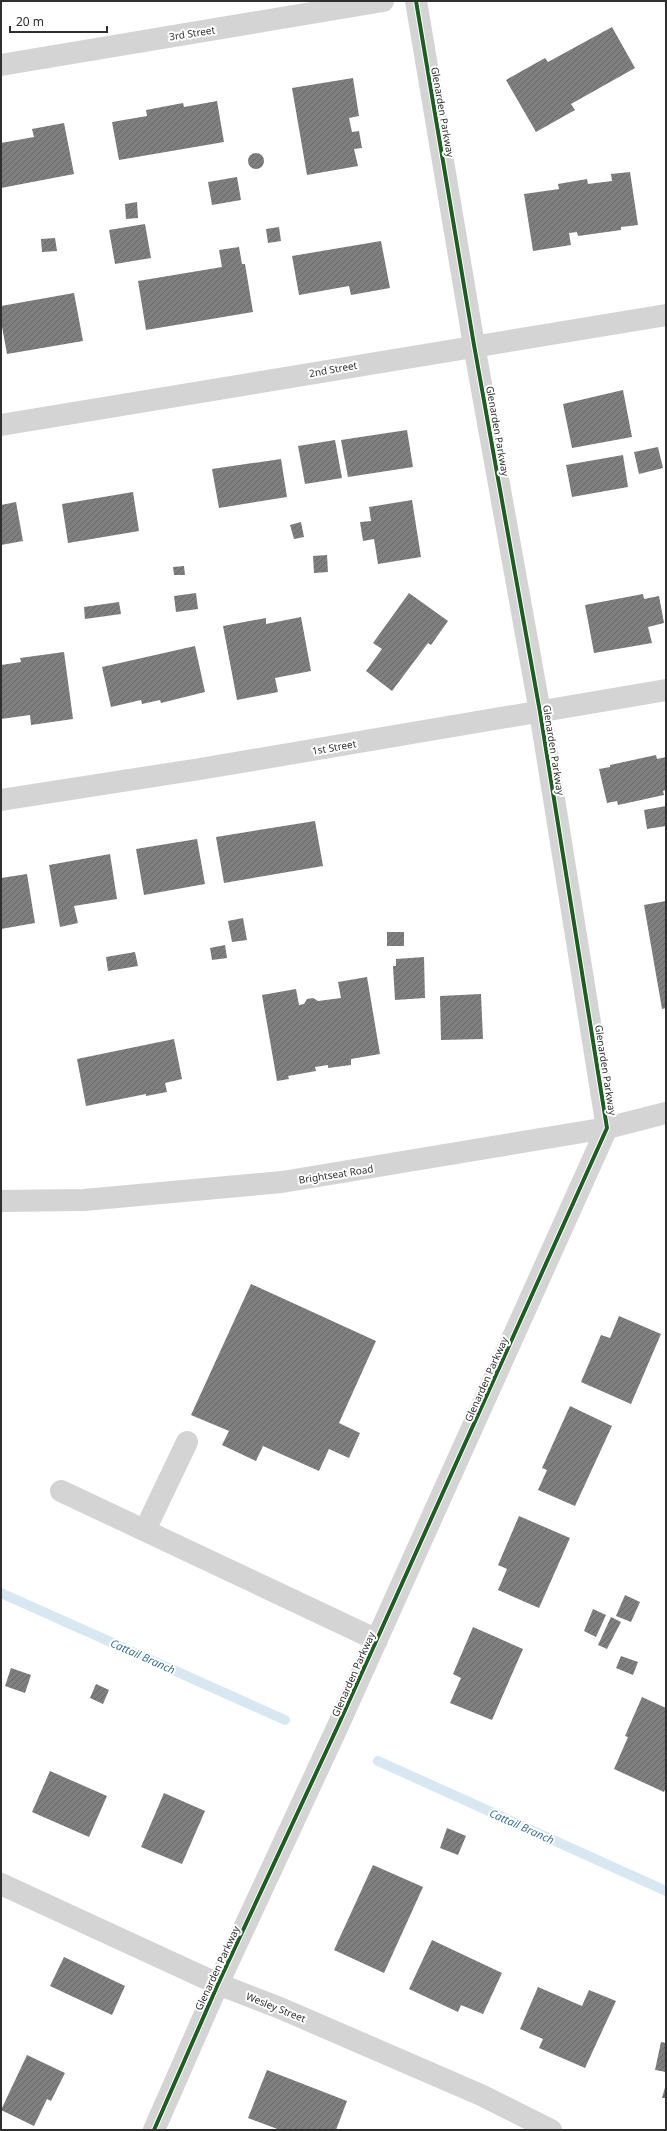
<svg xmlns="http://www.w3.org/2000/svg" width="667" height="2131" viewBox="0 0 667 2131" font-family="'Noto Sans',sans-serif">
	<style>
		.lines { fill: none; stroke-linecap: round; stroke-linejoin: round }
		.stream { stroke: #d8e8f2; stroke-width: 10 }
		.building { fill: url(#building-hatch) }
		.minor { stroke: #d4d4d4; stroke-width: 22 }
		.cycleway-casing { stroke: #fff; stroke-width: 6 }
		.cycleway { stroke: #1b5e20; stroke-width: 4 }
		.labels { text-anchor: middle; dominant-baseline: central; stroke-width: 4; stroke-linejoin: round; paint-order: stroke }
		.street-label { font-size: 10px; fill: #2f2f2f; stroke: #fff }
		.water-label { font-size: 11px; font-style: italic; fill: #3a7194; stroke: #fff }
	</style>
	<defs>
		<pattern id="building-hatch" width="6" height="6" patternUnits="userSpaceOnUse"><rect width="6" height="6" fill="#7f7f7f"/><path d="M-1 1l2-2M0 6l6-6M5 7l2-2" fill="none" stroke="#686868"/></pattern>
	</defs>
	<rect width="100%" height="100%" fill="#fff"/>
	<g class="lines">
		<g class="stream">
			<path d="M1,1593L285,1720"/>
			<path d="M378,1761L666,1891"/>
		</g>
	</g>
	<g class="building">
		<path d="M612,27L635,68L571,104L575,110L536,132L506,80L545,58L548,62Z"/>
		<path d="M353,78L359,116L349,118L352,132L359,131L362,148L354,149L358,166L307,175L292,88Z"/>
		<path d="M217,101L224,142L119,160L112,122L147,116L146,110L183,103L184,107Z"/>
		<path d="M64,123L74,174L1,188V143L34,137L32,129Z"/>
		<circle cx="256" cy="161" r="8"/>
		<path d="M630,172L638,225L621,227V230L578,236L577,232L569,233L571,245L533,251L524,194L559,189L558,184L587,179L588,184L612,181L611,174Z"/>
		<path d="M237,177L241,200L212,205L208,182Z"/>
		<path d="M137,202L138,218L126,219L125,204Z"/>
		<path d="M145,224L151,258L115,264L109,230Z"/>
		<path d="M279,227L281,241L268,243L266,229Z"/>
		<path d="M55,238L57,251L42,252L41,239Z"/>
		<path d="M381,241L390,288L351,295L349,286L299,295L292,256Z"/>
		<path d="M239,247L242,264H245L253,312L146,330L138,281L222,267L219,250Z"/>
		<path d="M74,293L83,341L7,354L1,321V306Z"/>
		<path d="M623,390L632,437L572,448L563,404Z"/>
		<path d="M407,430L413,467L348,477L341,440Z"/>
		<path d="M335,440L342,478L305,484L298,446Z"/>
		<path d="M658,447L663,468L639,474L634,452Z"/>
		<path d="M623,455L628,487L572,497L566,465Z"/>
		<path d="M281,459L287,497L219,508L212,469Z"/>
		<path d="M133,492L139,531L68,543L62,504Z"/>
		<path d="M412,500L421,557L378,564L374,539L363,541L360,522L371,521L369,507Z"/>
		<path d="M16,502L23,541L1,545V505Z"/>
		<path d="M301,522L304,537L294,539L290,525Z"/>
		<path d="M327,555L328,572L314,573L313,556Z"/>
		<path d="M184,566L185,575H174L173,567Z"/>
		<path d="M196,593L198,609L176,612L174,596Z"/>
		<path d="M409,593L448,621L431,645L428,643L392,691L366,671L382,649L373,643Z"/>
		<path d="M643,594L644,599L659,596L664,623L648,627L652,643L594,653L585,605Z"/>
		<path d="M119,602L121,614L85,619L84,607Z"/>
		<path d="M301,617L311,671L275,678L278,692L237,700L223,626L266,618V624Z"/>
		<path d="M195,646L205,692L161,703L160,700L142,704L141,700L111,707L102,667Z"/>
		<path d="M64,652L73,719L31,725L30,715L1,719V665L21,662L20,658Z"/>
		<path d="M656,755L657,759L666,757V790L663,791L664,795L618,805L617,801L607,803L599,769L610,767V765Z"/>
		<path d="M666,806V826L647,829L644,810Z"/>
		<path d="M315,821L323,866L224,883L216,837Z"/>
		<path d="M197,839L205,884L144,895L136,849Z"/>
		<path d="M110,854L117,899L74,906L78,923L60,927L49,865Z"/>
		<path d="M27,874L35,923L1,929V878Z"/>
		<path d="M666,901V1008L662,1009L644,905Z"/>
		<path d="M243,918L247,940L232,942L228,921Z"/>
		<rect x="387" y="932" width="17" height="14"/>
		<path d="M225,945L227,958L212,960L210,948Z"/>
		<path d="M135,952L138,966L108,971L106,957Z"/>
		<path d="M424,957L425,998L395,1000L393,966H396V959Z"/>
		<path d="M367,977L380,1054L351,1059V1065L328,1068V1065L315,1067L316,1071L288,1076L289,1079L277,1081L262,995L296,989L299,1005L304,1004L307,999L313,998L318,1001L341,998L338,982Z"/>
		<path d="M481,994L483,1039L441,1040L440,996Z"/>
		<path d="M174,1039L182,1079L165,1083L167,1092L146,1096V1094L86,1106L77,1059Z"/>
		<path d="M251,1284L376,1341L339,1423L360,1433L349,1458L329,1449L319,1471L263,1446L256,1461L222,1445L229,1431L191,1415Z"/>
		<path d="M619,1316L661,1334L631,1404L581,1382L601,1335L610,1338Z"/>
		<path d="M570,1406L612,1426L575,1506L538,1490L547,1470L542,1468Z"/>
		<path d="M519,1516L570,1538L539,1608L498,1590L507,1569L498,1565Z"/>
		<path d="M625,1595L640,1602L631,1622L616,1616Z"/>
		<path d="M593,1609L606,1615L596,1637L584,1631Z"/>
		<path d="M611,1617L621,1622L607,1649L598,1645Z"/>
		<path d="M473,1627L523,1649L492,1720L450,1703L461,1678L453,1674Z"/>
		<path d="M621,1656L638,1662L633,1675L616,1668Z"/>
		<path d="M11,1668L31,1675L25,1693L5,1686Z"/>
		<path d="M96,1684L109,1690L103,1704L90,1698Z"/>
		<path d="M642,1697L666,1708V1787L664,1792L614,1769L628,1737L625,1736Z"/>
		<path d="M50,1771L107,1796L89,1837L32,1812Z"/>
		<path d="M164,1793L205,1811L182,1864L141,1847Z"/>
		<path d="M447,1828L466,1836L458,1855L440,1848Z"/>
		<path d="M373,1865L423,1887L384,1973L334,1950Z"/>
		<path d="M432,1940L502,1973L483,2014L461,2005L458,2012L409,1989Z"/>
		<path d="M64,1957L125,1986L112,2015L50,1986Z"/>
		<path d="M538,1987L582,2006L589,1990L616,2001L585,2068L539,2048L543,2039L520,2029Z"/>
		<path d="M661,2042L666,2043V2072L655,2070Z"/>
		<path d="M27,2055L65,2073L51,2101L47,2099L34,2126L1,2110Z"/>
		<path d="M267,2070L347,2101L336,2130H280L248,2118Z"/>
		<path d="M666,2084V2098H662Z"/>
	</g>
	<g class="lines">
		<g class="minor">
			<path d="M1,65L383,1"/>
			<path d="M1,425L666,315"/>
			<path d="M1,800L200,769L666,690"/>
			<path d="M1,1201L84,1200L282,1182L607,1128L666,1113"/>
			<path d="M61,1491L377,1640"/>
			<path d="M145,1530L187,1442"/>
			<path d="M1,1884L218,1984L280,2008L481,2095L551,2130"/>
			<path d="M154,2130L218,1984L337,1728L607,1128L540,712L474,345L416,1"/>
		</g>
		<defs>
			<path id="cycleway" d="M154,2130L218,1984L337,1728L607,1128L540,712L474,345L416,1"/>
		</defs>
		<use href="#cycleway" class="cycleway-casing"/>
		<use href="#cycleway" class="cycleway"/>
	</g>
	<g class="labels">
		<g class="street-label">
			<text transform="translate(192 33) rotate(-9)">3rd Street</text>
			<text transform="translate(443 112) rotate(80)">Glenarden Parkway</text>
			<text transform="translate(333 369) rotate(-10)">2nd Street</text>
			<text transform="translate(498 431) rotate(80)">Glenarden Parkway</text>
			<text transform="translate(334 747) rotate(-10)">1st Street</text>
			<text transform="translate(554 750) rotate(81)">Glenarden Parkway</text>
			<text transform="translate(606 1070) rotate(81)">Glenarden Parkway</text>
			<text transform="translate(336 1174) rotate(-9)">Brightseat Road</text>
			<text transform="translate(486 1379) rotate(-66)">Glenarden Parkway</text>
			<text transform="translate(353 1674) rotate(-66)">Glenarden Parkway</text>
			<text transform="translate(217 1968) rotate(-65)">Glenarden Parkway</text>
			<text transform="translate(276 2007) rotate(22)">Wesley Street</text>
		</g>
		<g class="water-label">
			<text transform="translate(143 1656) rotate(24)">Cattail Branch</text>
			<text transform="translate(522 1826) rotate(24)">Cattail Branch</text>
		</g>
	</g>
	<rect width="667" height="2131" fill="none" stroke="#2f2f2f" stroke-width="4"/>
	<path d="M10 26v6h97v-6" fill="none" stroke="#2f2f2f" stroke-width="2"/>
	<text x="16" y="26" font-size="12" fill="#2f2f2f" stroke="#ffffff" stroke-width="3" paint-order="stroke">20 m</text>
</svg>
